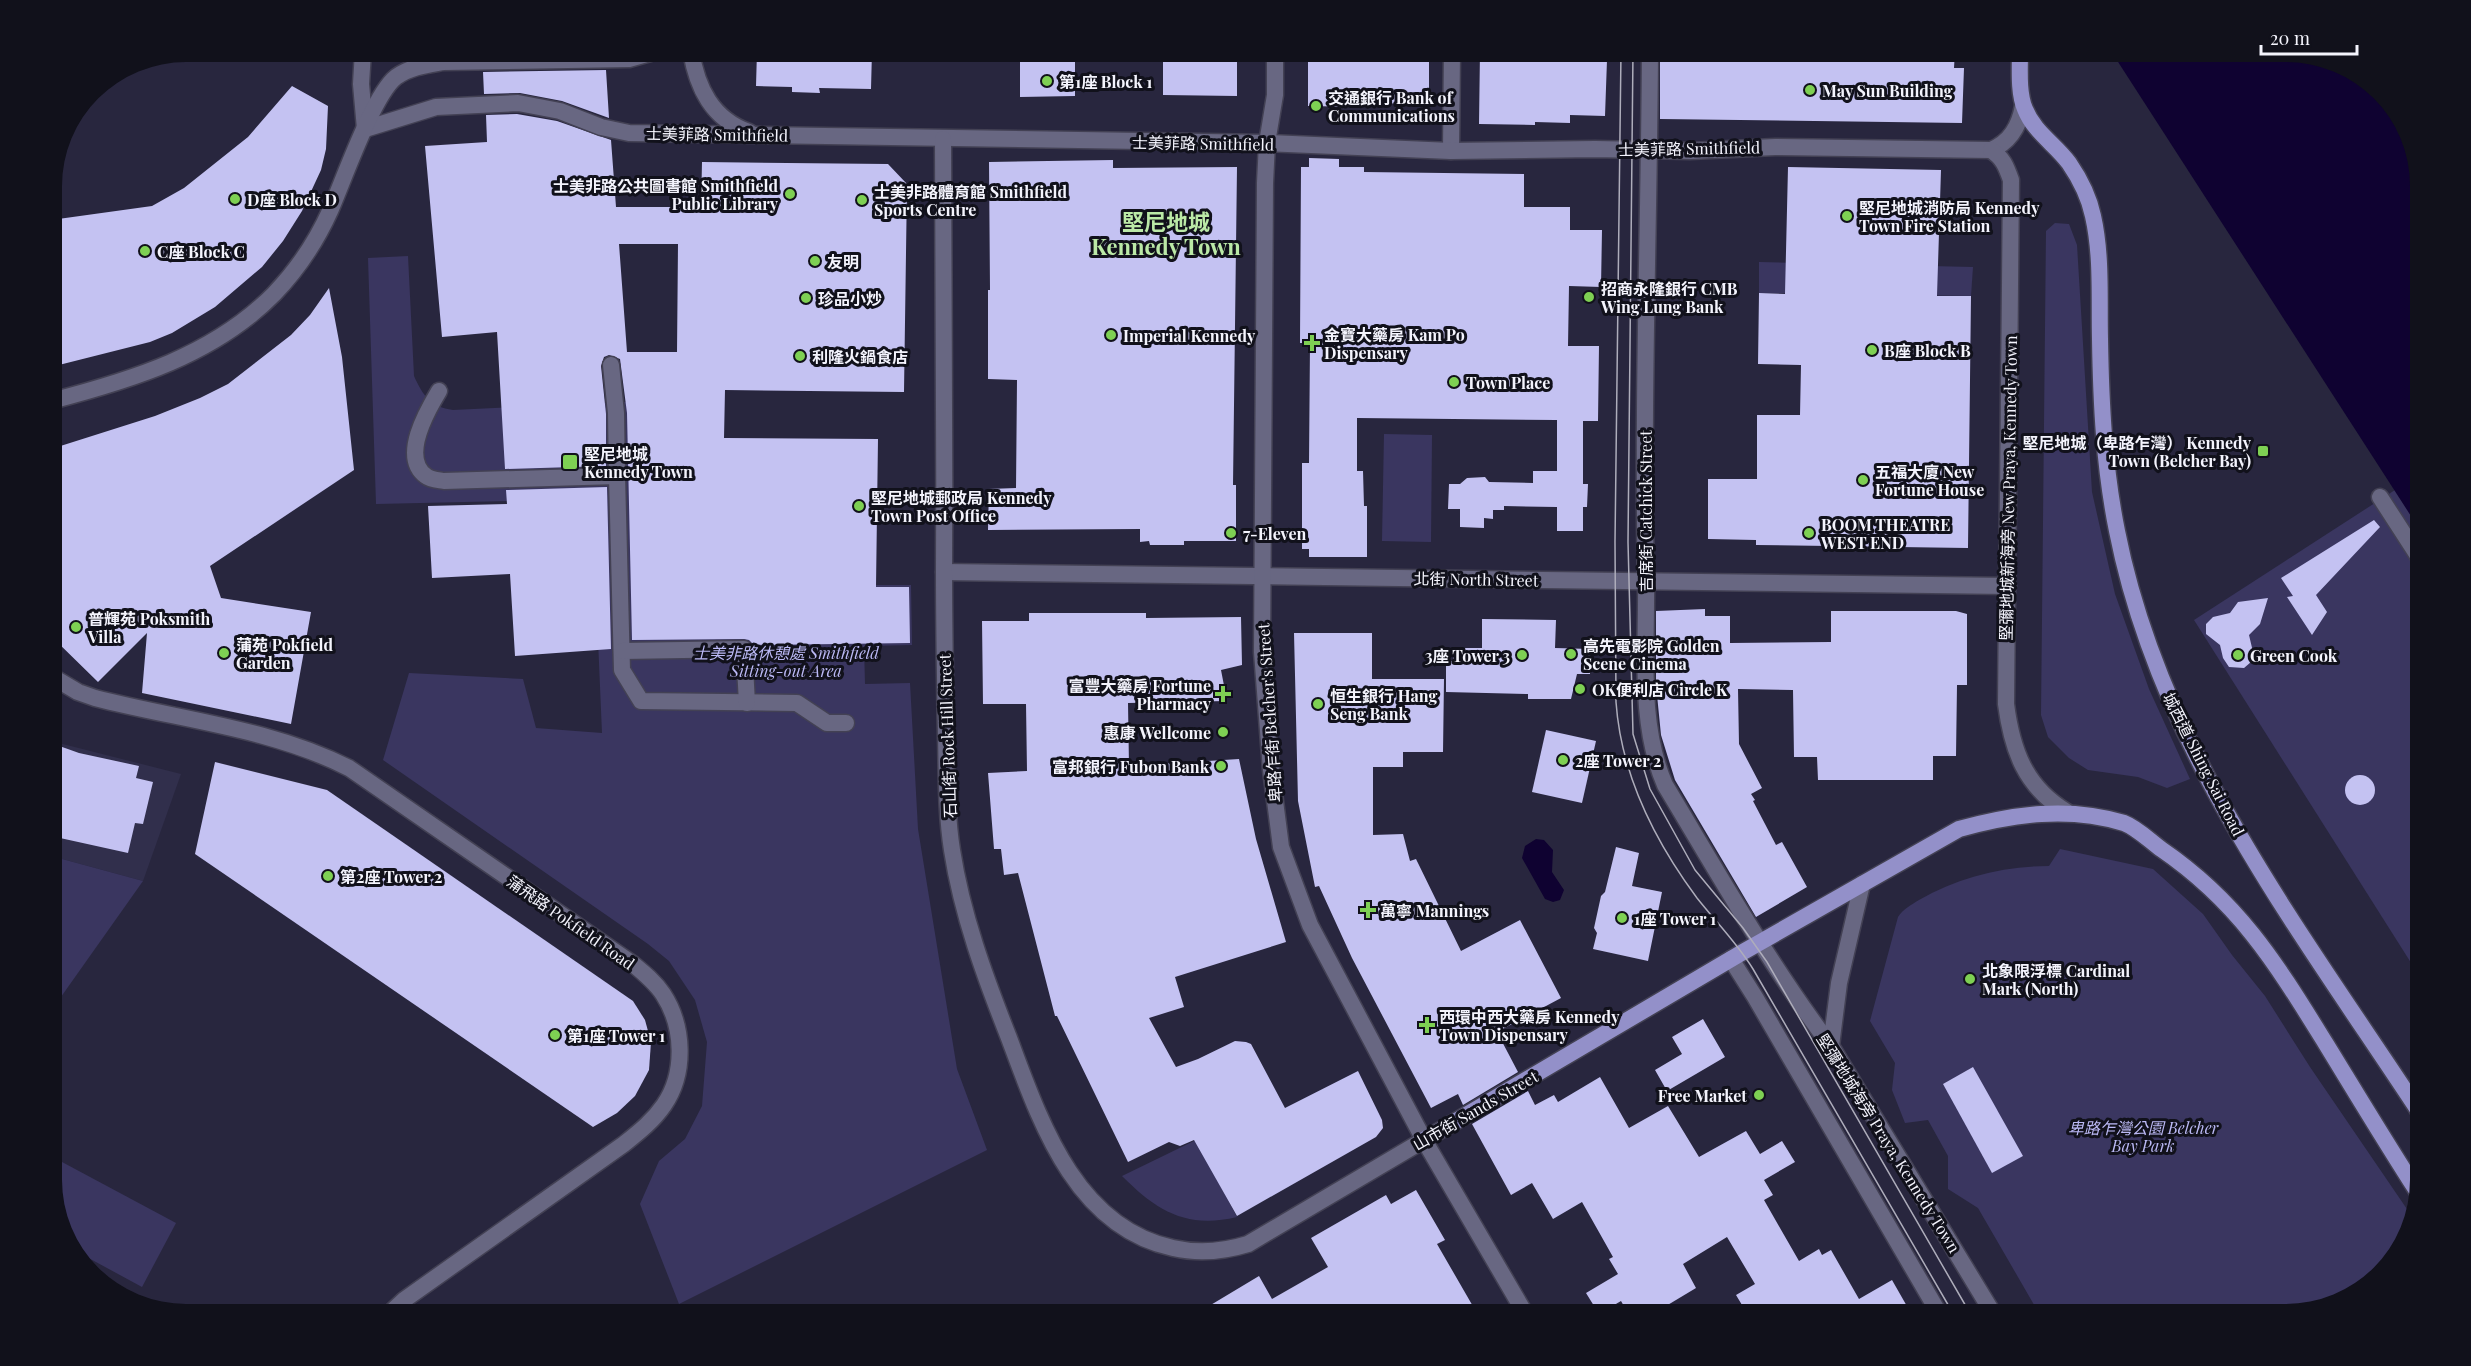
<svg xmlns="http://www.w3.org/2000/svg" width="2471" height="1366" viewBox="0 0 2471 1366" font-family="'Playfair Display','Noto Sans TC',serif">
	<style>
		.built { fill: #312f4c }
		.green { fill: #3a3660 }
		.water { fill: #0f0231 }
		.building { fill: #c4c2f2; fill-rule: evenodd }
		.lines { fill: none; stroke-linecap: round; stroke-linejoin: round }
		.pedestrian-casing { stroke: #434154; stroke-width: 19 }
		.minor-casing { stroke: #434154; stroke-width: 19 }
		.tertiary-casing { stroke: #434154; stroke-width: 19 }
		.secondary-casing { stroke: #434154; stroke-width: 19 }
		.primary-casing { stroke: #434154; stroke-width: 19 }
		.pedestrian { stroke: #686782; stroke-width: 16 }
		.minor { stroke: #686782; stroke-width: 16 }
		.tertiary { stroke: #686782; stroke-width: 16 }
		.secondary { stroke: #686782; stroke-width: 16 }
		.primary { stroke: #9390c9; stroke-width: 16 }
		.tram { stroke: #aeadbb; stroke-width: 1.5 }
		.poi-dot { fill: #7ed053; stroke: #11111b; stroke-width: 2 }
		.labels { text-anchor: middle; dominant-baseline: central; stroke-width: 6; stroke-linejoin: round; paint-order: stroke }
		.poi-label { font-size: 16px; font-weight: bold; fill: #f4f4fd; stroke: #11111b; text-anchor: start }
		.street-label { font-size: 16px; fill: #f4f4fd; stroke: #11111b }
		.park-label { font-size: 16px; font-style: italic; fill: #bbb9f5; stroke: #11111b }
		.district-label { font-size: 22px; font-weight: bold; fill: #bbe9a7; stroke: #11111b }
	</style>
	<rect width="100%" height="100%" fill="#28263e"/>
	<path class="built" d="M51,741L181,774L143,881L51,856Z"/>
	<g class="green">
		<path d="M2055,223L2069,224L2077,245L2092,492L2115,594L2149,689L2190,779L2167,788L2138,777L2088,770L2069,758L2048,737L2041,715L2046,231Z"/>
		<path d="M408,256L414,376C423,396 431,407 453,410L647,401L646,585H911L912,645L864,646L865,684L910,683L918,829L957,1069L987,1150L679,1304L640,1204L659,1161L685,1139L702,1106L707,1042L695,1000L669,961L648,944L383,760L409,673L523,679L536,728L602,733L592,499L376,504L368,258Z"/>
		<path d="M1759,262L1973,267L1971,296L1759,293Z"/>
		<path d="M1384,434L1432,435L1431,542L1382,541Z"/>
		<path d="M2395,490L2420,530V977L2194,620Z"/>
		<path d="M2060,849L2153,869L2203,914L2232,955L2265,996L2310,1067L2411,1215L2402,1247L2353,1297L2286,1315H2040L1978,1208L1948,1189V1156L1928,1120L1905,1123L1892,1090L1895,1063L1870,1021L1898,917C1903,909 1911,905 1919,900C1959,877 2003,866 2049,866Z"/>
		<path d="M51,856L143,881L51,1011Z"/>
		<path d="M1196,1140L1237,1217C1186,1229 1157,1211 1122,1176Z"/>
		<path d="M62,1162L176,1223L142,1287L72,1249L51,1189V1183Z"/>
	</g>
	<g class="water">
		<path d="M2111,51H2285L2352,69L2402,118L2420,177V530Z"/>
		<path d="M1536,839L1544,840L1553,850L1552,872L1564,890L1560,900L1553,902L1545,899L1522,858L1525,846Z"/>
	</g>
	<g class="building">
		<path d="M757,51H872L871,89L819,88L820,93L792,92V87L756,86Z"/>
		<path d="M1020,51H1075V96L1020,97Z"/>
		<path d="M1163,51H1237V96L1163,95Z"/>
		<path d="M1315,51L1429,54V104L1364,103V107L1308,106V55H1315Z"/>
		<path d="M1480,51H1523V58L1607,60L1605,116L1570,115V123L1535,122V125L1479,124Z"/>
		<path d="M1660,51H1955L1954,68H1964L1962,123L1660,119Z"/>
		<path d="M606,70L609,118L562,101L520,93L484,94L483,72Z"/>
		<path d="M292,86L328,106L326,149L321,170L302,211L283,241L262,267L215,307L172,333L150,342L51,367V220L152,206L184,188L248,137Z"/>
		<path d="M517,114L557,121L611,140L616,207H701L702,162L888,164L907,184L904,392L725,390L724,438L878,439L876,587H909L910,643L754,645L749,640L744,639L632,640L627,413L620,359L609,355L604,357L601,366L606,414V466L505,469L497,332L442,337L425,146L487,142L486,115ZM619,244H678L677,352H627Z"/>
		<path d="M1309,158L1339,159V167H1364V172L1524,174V207H1570V230H1602L1601,287L1569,286L1568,346H1599L1598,421H1583V484H1588L1587,507H1583V531H1557V507L1504,506V510H1493V519L1484,518V528L1460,527V509H1448L1449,484H1460L1467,478L1485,477L1489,482L1533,483V471H1557V420L1357,418V471H1363L1364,506H1367V557H1309V549H1302V463H1309L1310,343H1300L1301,167H1309Z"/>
		<path d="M1113,160V168L1237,167L1233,485H1236V541H1184V545H1150L1149,541L1140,542V529L988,530L989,489L1016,488L1017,380L988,379V290H990L989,162Z"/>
		<path d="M1788,167L1941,170L1937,296H1971L1968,548L1756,545V540L1708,539V479H1757V415H1800L1801,365L1758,364L1759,293L1785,294Z"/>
		<path d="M329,288L342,357L354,470L210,566L221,598L311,612L291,724L142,693L147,633L98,682L51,636V449L155,416L200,398L228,384L291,335L310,315Z"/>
		<path d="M607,487L611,649L515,656L510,574L432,578L428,506L507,504L506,490Z"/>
		<path d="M2374,520L2380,527L2316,595L2327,612L2312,635L2287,597L2293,596L2281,578Z"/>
		<path d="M2268,598L2260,624L2249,635L2253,652L2251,662L2244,668L2229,667L2223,658L2220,645L2206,634V624L2213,617L2230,613L2238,602Z"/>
		<path d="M1705,609V616H1730V643L1831,642V611H1956L1967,614V685H1957L1956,756H1933V780H1818L1817,757H1794L1793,690L1738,689L1739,744L1762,788L1751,794L1755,800L1753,801L1776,845L1782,842L1807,887L1756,917L1675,780L1661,735L1656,685V611Z"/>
		<path d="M1029,613H1146V618L1241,617L1242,665L1221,670L1227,701L1128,703L1129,766L1239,759L1256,839L1286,942L1175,977L1184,1007L1149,1018L1176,1067L1198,1059L1235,1041L1246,1042L1251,1044L1285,1108L1358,1071L1382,1120L1383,1128L1376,1137L1237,1216L1194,1140L1180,1146L1169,1142L1128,1162L1057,1016H1055L1018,873L1004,875L1001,849H994L988,773L1027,771L1026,704H983L982,621H1029Z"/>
		<path d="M1482,619L1556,620L1555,648L1591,649L1590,674H1577L1571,699H1528V694L1446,692V661H1453V648H1482Z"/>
		<path d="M1294,633H1372V679H1444L1443,752H1403V767H1373V835L1403,834L1410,861L1416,859L1461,951L1520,920L1561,998L1497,1032L1518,1072L1463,1105L1458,1094L1431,1108L1352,958L1319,886L1315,887L1298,801Z"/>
		<path d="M1546,730L1596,741L1582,803L1532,792Z"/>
		<path d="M51,743L79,753L139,766L136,778L153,782L143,824L135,823L128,853L51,836Z"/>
		<path d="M215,762L327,790L633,1001L645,1020L651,1042L649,1070L635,1096L617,1113L593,1127L195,854Z"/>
		<circle cx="2360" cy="790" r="15"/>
		<path d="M1616,847L1639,853L1632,886L1662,892L1648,961L1593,949L1597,933L1594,928L1601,896L1605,892Z"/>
		<path d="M1703,1019L1725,1057L1667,1091L1655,1070L1682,1054L1672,1037Z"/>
		<path d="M1973,1067L2023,1156L1992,1173L1943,1084Z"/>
		<path d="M1600,1077L1629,1128L1668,1106L1699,1157L1746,1131L1760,1154L1782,1141L1795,1162L1764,1180L1773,1195L1764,1200L1799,1261L1819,1249L1822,1255L1831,1250L1859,1299L1892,1280L1912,1315H1748L1736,1295L1755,1284L1727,1237L1683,1264L1696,1288L1651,1315H1629L1621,1301L1599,1314L1586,1293L1618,1274L1609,1259L1613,1257L1582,1202L1553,1219L1532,1183L1511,1195L1472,1124L1528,1091L1535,1105L1554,1095L1558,1102Z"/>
		<path d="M1416,1190L1445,1240L1437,1244L1478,1315H1194L1259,1276L1272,1299L1328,1267L1311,1238L1386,1195L1391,1204Z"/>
	</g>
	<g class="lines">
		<defs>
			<g id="pedestrian">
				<path d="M363,51L361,84L365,129"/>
				<path d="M611,365L616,413L617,476"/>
				<path d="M439,391C427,411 400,457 426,476C431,480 439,480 444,481L617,476L622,670L641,701L797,703L827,723H846"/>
				<path d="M2380,497L2420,559"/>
				<path d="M622,651L744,649L747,703"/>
			</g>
			<g id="minor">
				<path d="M1451,151L1452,51"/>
				<path d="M944,572L2008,586"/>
			</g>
			<g id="tertiary">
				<path d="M51,676L78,692L95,698C180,720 270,728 349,768L633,964C644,973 655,982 663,994C684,1026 686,1073 664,1105C653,1121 639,1132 624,1144L404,1300L388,1315"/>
				<path d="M1731,959L1755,997L1940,1315"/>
			</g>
			<g id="secondary">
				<path d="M691,51C697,88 712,119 749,132"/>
				<path d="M1275,51V95L1267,143L1265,183L1262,652L1271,770L1281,847L1310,925L1424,1140L1526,1315"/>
				<path d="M1650,51C1649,228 1642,406 1646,583C1647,649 1638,723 1665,785C1718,873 1769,964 1831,1046L1994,1315"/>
				<path d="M365,129L436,107L518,103L560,111L601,127L629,133L1267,143L1451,151L1595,149L1690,151L1775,147L1991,150C2010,142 2019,127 2023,106"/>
				<path d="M943,139C943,283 945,427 944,571C944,626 945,681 946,736C947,774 946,812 952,850C962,915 985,977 1009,1038C1040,1121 1075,1227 1173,1248C1199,1254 1222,1252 1248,1244L1424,1140"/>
				<path d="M1991,150C2003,158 2006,166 2011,180L2006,704C2012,750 2025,787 2067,812"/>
				<path d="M51,401C132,380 214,355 274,294C297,270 316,242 330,211C343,182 373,95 396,77C410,67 426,65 443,62L629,59L657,51"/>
				<path d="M1831,1046L1839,983L1862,884"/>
			</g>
			<g id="primary">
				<path d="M2020,51C2020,68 2018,93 2025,109C2034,132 2055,144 2069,163C2080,179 2089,197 2093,216C2102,256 2099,298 2100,339C2101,403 2104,467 2117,531C2160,750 2300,930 2420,1113"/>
				<path d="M1424,1140L1743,952L1959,829C2014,814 2068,806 2124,823C2137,828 2150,841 2161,849C2240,903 2277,965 2326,1044C2356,1093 2386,1143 2417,1191"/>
			</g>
		</defs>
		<use href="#pedestrian" class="pedestrian-casing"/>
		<use href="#minor" class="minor-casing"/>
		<use href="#tertiary" class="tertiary-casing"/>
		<use href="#secondary" class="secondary-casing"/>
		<use href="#primary" class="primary-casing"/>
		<use href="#pedestrian" class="pedestrian"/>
		<use href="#minor" class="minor"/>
		<use href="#tertiary" class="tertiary"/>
		<use href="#secondary" class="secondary"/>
		<use href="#primary" class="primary"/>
		<g class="tram">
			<path d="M1621,51L1615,542L1616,702C1621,774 1654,840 1697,898C1716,922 1737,943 1753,969L1954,1315"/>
			<path d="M1633,51L1628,542L1633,734L1650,789L1695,870L1743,928L1767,962L1971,1315"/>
		</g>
	</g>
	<g class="poi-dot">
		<circle cx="1047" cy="81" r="6"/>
		<circle cx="1810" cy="90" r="6"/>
		<circle cx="1316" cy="106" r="6"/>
		<circle cx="790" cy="194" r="6"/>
		<circle cx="235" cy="199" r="6"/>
		<circle cx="862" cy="200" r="6"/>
		<circle cx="1847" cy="216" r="6"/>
		<circle cx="145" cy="251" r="6"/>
		<circle cx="815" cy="261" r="6"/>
		<circle cx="1589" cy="297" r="6"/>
		<circle cx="806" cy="298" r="6"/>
		<circle cx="1111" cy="335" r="6"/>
		<path d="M1309 334h6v6h6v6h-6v6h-6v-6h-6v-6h6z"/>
		<circle cx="1872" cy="350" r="6"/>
		<circle cx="800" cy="356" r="6"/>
		<circle cx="1454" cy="382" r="6"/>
		<rect x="2257" y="445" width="12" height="12" rx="3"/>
		<rect x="562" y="454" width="16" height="16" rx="3"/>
		<circle cx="1863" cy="480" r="6"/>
		<circle cx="859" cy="506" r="6"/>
		<circle cx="1231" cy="533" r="6"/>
		<circle cx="1809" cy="533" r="6"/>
		<circle cx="76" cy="627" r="6"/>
		<circle cx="224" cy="653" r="6"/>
		<circle cx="1571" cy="654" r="6"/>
		<circle cx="1522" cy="655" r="6"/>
		<circle cx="2238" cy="655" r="6"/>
		<circle cx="1580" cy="689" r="6"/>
		<path d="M1220 685h6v6h6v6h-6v6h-6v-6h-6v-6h6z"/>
		<circle cx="1318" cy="704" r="6"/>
		<circle cx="1223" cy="732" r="6"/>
		<circle cx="1563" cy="760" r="6"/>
		<circle cx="1221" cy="766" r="6"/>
		<circle cx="328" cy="876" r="6"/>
		<path d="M1365 901h6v6h6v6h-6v6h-6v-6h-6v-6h6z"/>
		<circle cx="1622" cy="918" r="6"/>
		<circle cx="1970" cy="979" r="6"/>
		<path d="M1424 1016h6v6h6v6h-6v6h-6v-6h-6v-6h6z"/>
		<circle cx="555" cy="1035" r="6"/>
		<circle cx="1759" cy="1095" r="6"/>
	</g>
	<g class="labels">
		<g class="poi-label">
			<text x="1059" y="81">第1座 Block 1</text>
			<text x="1822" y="90">May Sun Building</text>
			<text x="1328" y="97">交通銀行 Bank of<tspan x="1328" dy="18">Communications</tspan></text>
			<text x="778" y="185" text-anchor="end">士美非路公共圖書館 Smithfield<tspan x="778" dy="18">Public Library</tspan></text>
			<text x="874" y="191">士美非路體育館 Smithfield<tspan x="874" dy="18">Sports Centre</tspan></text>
			<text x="247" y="199">D座 Block D</text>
			<text x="1859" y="207">堅尼地城消防局 Kennedy<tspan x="1859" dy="18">Town Fire Station</tspan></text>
			<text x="157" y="251">C座 Block C</text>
			<text x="827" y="261">友明</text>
			<text x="1601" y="288">招商永隆銀行 CMB<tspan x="1601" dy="18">Wing Lung Bank</tspan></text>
			<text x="818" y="298">珍品小炒</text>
			<text x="1324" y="334">金寶大藥房 Kam Po<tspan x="1324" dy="18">Dispensary</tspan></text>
			<text x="1123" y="335">Imperial Kennedy</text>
			<text x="1884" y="350">B座 Block B</text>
			<text x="812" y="356">利隆火鍋食店</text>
			<text x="1466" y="382">Town Place</text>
			<text x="2251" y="442" text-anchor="end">堅尼地城（卑路乍灣） Kennedy<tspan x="2251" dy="18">Town (Belcher Bay)</tspan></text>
			<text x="584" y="453">堅尼地城<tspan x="584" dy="18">Kennedy Town</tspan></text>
			<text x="1875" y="471">五福大廈 New<tspan x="1875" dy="18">Fortune House</tspan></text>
			<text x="871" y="497">堅尼地城郵政局 Kennedy<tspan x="871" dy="18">Town Post Office</tspan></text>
			<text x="1821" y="524">BOOM THEATRE<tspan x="1821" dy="18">WEST END</tspan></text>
			<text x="1243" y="533">7-Eleven</text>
			<text x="88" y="618">普輝苑 Poksmith<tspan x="88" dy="18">Villa</tspan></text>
			<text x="236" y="644">蒲苑 Pokfield<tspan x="236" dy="18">Garden</tspan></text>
			<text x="1583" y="645">高先電影院 Golden<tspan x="1583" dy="18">Scene Cinema</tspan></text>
			<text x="1510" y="655" text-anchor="end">3座 Tower 3</text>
			<text x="2250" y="655">Green Cook</text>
			<text x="1211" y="685" text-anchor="end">富豐大藥房 Fortune<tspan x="1211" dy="18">Pharmacy</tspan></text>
			<text x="1592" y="689">OK便利店 Circle K</text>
			<text x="1330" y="695">恒生銀行 Hang<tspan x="1330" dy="18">Seng Bank</tspan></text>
			<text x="1211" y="732" text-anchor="end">惠康 Wellcome</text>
			<text x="1575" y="760">2座 Tower 2</text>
			<text x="1209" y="766" text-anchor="end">富邦銀行 Fubon Bank</text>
			<text x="340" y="876">第2座 Tower 2</text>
			<text x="1380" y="910">萬寧 Mannings</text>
			<text x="1634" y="918">1座 Tower 1</text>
			<text x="1982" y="970">北象限浮標 Cardinal<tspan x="1982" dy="18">Mark (North)</tspan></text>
			<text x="1439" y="1016">西環中西大藥房 Kennedy<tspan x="1439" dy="18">Town Dispensary</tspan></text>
			<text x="567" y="1035">第1座 Tower 1</text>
			<text x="1747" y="1095" text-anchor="end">Free Market</text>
		</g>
		<g class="street-label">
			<text transform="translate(717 134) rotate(1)">士美菲路 Smithfield</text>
			<text transform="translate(1203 143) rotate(1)">士美菲路 Smithfield</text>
			<text transform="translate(1689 148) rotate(-1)">士美菲路 Smithfield</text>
			<text transform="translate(2008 488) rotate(-89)">堅彌地城新海旁 New Praya, Kennedy Town</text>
			<text transform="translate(1645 511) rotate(-90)">吉席街 Catchick Street</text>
			<text transform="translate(1476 579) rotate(1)">北街 North Street</text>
			<text transform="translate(1269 713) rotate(-94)">卑路乍街 Belcher's Street</text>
			<text transform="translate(947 736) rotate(-92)">石山街 Rock Hill Street</text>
			<text transform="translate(2204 764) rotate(63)">城西道 Shing Sai Road</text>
			<text transform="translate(571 922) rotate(35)">蒲飛路 Pokfield Road</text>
			<text transform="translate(1475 1110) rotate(-30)">山市街 Sands Street</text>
			<text transform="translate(1889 1143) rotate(58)">堅彌地城海旁 Praya, Kennedy Town</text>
		</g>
		<g class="park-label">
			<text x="786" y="652">士美非路休憩處 Smithfield<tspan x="786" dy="18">Sitting-out Area</tspan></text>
			<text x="2143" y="1127">卑路乍灣公園 Belcher<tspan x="2143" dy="18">Bay Park</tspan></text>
		</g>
		<g class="district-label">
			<text x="1166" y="221">堅尼地城<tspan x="1166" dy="25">Kennedy Town</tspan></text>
		</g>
	</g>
	<path d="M0 0H2471V1366H0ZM186 62H2286A124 124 0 0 1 2410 186V1180A124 124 0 0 1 2286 1304H186A124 124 0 0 1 62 1180V186A124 124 0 0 1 186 62Z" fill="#11111b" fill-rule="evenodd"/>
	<path d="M2261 45v9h96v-9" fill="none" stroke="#f4f4fd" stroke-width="3"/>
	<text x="2270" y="45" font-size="18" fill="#f4f4fd" stroke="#11111b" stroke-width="4.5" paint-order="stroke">20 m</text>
</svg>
